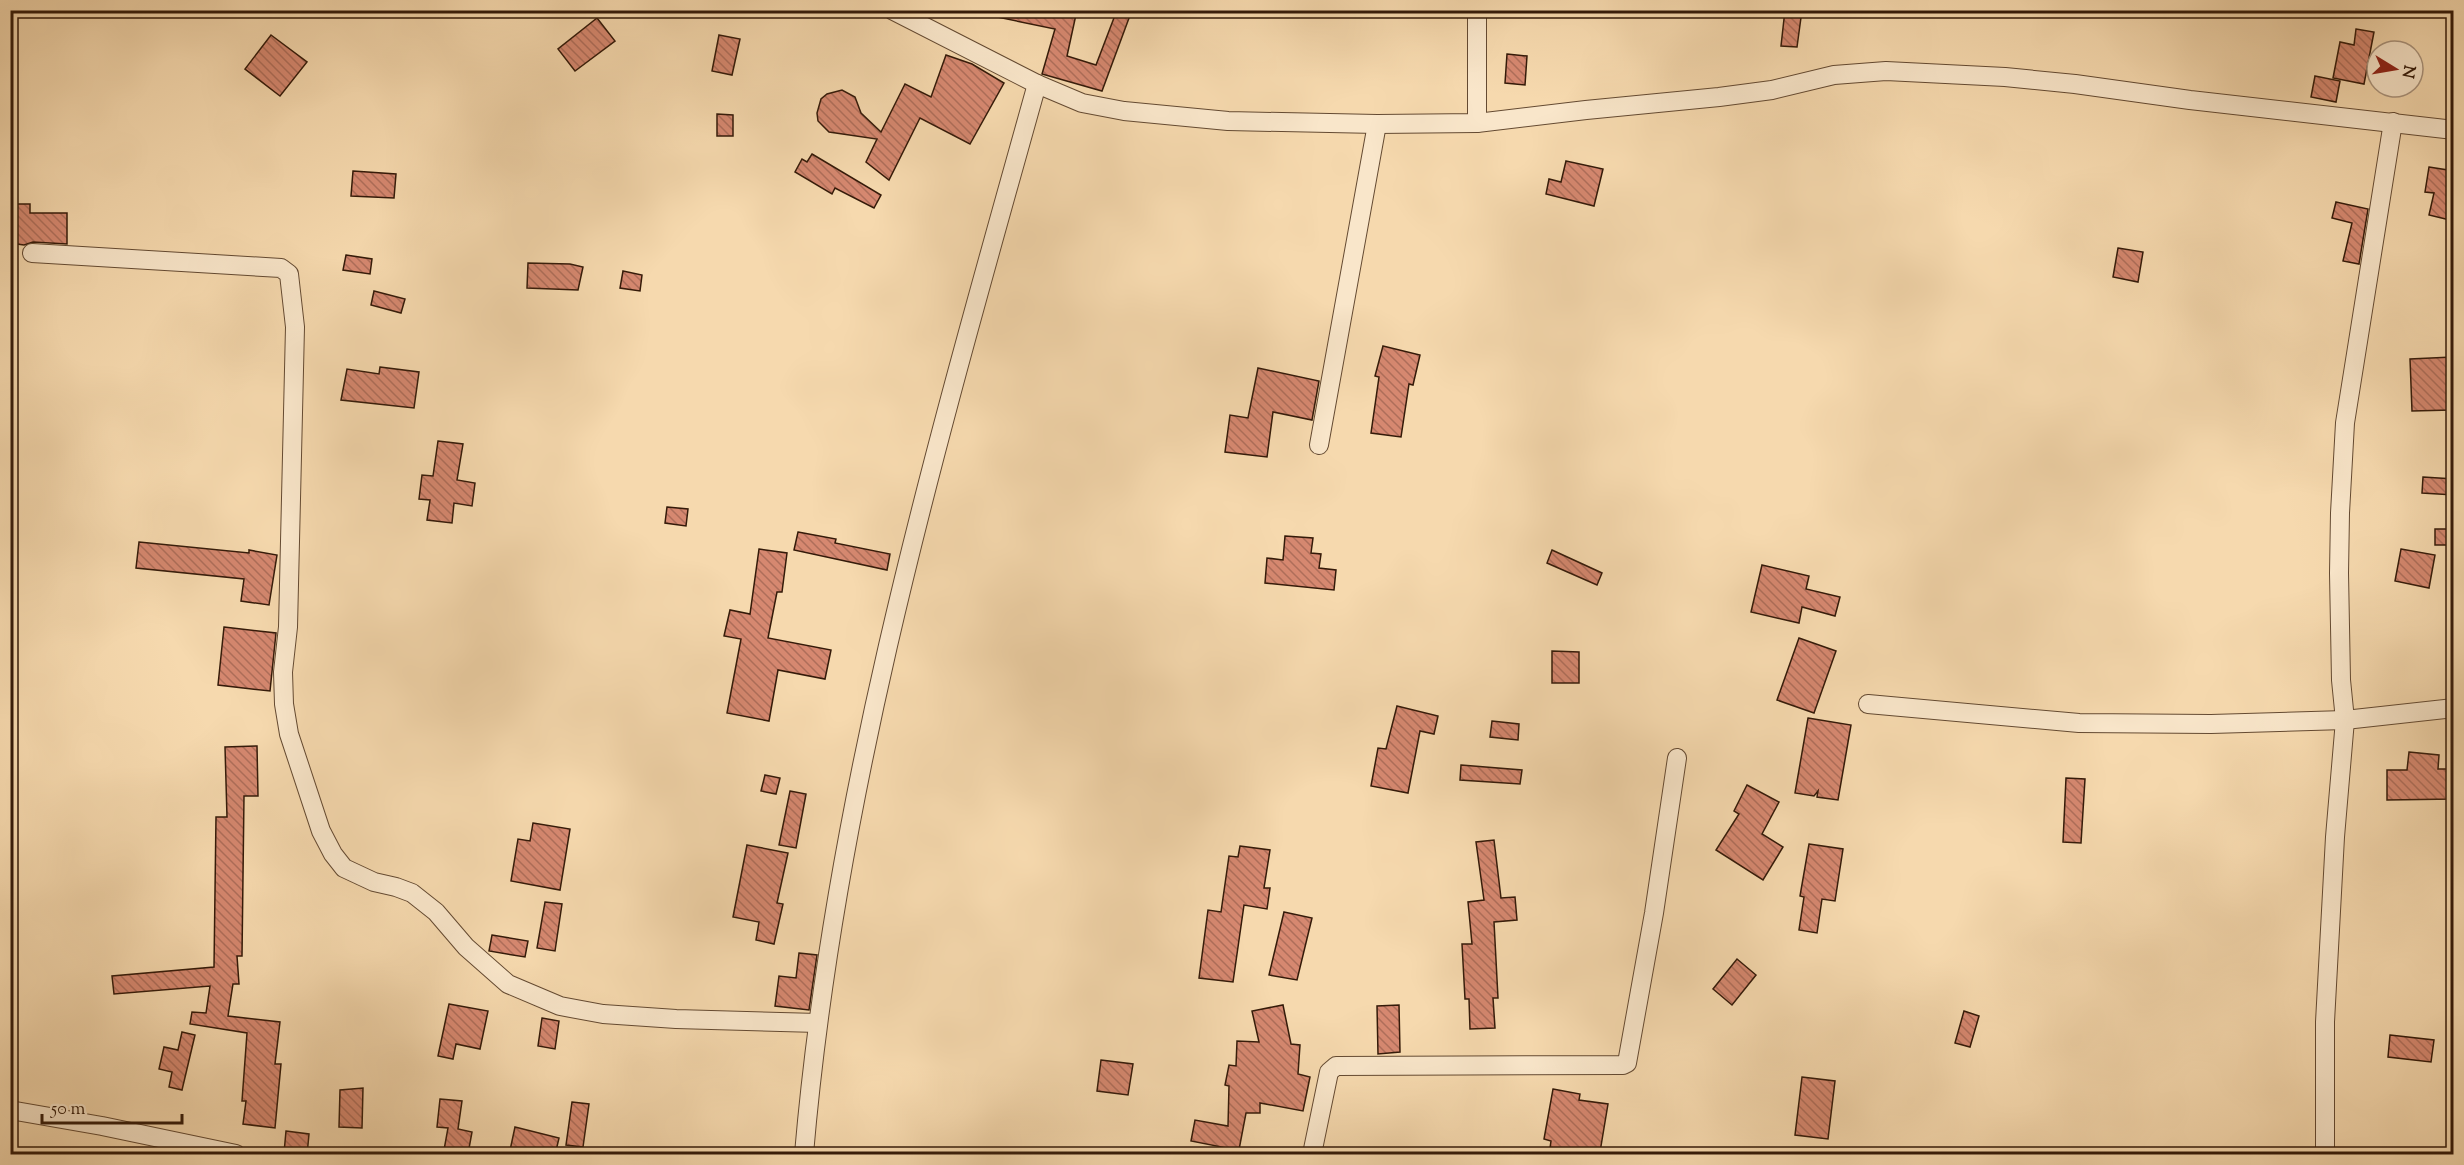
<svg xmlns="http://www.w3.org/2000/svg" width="2464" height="1165" viewBox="0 0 2464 1165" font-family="'Sorts Mill Goudy',serif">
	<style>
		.building { fill: url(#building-back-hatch); stroke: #341a09; stroke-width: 1.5 }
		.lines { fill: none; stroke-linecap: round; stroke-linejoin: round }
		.minor-casing { stroke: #644a32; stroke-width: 20 }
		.minor { stroke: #f9e6ca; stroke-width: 18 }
	</style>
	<defs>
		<pattern id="building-back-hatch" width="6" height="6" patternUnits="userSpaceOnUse" patternTransform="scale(1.5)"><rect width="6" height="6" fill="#d68870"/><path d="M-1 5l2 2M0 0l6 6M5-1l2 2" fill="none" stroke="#ae6e5a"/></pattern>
	</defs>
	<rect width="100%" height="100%" fill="#f6d9ae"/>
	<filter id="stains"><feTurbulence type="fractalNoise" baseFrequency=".00333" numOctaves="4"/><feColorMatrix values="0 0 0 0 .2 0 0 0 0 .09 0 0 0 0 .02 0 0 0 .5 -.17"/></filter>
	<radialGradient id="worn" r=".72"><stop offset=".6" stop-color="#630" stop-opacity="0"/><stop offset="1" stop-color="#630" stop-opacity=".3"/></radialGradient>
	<g class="building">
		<path d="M998,10H1077L1067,56L1096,65L1117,10H1132L1102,91L1042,74L1055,29L997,17Z"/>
		<path d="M1785,10H1802L1797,47L1781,46Z"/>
		<path d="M597,18L615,41L575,71L558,49Z"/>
		<path d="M2356,29L2374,32L2364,84L2333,78L2340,42L2354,45Z"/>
		<path d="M271,35L307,62L280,96L245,69Z"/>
		<path d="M719,35L740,39L732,75L712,71Z"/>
		<path d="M1507,54L1527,56L1525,85L1505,83Z"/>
		<path d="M946,55L972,64L1004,83L970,144L920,118L889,180L866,162L877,139L829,132L818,121L817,113L821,99L827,94L842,90L855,97L861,113L881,132L905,84L931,97Z"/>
		<path d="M2315,76L2340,81L2336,102L2311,97Z"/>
		<path d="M717,114L733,115V136H717Z"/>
		<path d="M812,154L881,195L874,208L835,188L832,194L795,172L802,159L807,162Z"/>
		<path d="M1566,161L1603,169L1594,206L1546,194L1549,179L1561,182Z"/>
		<path d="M2429,167L2454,171V221L2429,215L2434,193L2425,192Z"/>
		<path d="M353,171L396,174L394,198L351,196Z"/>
		<path d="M2336,202L2368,209L2359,264L2343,261L2352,223L2332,218Z"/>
		<path d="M10,204H30V213H67V244L33,242L24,245L10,243Z"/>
		<path d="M2118,248L2143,252L2138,282L2113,277Z"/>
		<path d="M346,255L372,259L370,274L343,270Z"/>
		<path d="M528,263L570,264L583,267L578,290L527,288Z"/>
		<path d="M623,271L642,275L640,291L620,288Z"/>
		<path d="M374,291L405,299L401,313L371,305Z"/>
		<path d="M1383,346L1420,355L1413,385L1409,384L1401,437L1371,433L1379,377L1375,376Z"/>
		<path d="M2452,357L2451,410L2412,411L2410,359Z"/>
		<path d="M380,367L419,372L414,408L341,400L347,369L379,374Z"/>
		<path d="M1258,368L1319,381L1312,420L1273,412L1267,457L1225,452L1230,415L1248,418Z"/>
		<path d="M438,441L463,444L457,480L475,483L472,506L454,503L452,523L427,520L430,500L419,499L422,475L433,476Z"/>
		<path d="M2423,477L2454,479V495L2422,493Z"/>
		<path d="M667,507L688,509L686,526L665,523Z"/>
		<rect x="2435" y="529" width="19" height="16"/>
		<path d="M798,532L836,539L835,543L890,554L887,570L794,550Z"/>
		<path d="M1285,536L1313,538L1311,553L1321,554L1319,568L1336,570L1334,590L1265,583L1267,558L1283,560Z"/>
		<path d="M139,542L249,553V550L277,555L269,605L241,601L244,579L136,568Z"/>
		<path d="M759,549L787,553L782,592H777L768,638L831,650L825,679L778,670L769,721L727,713L741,639L724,636L730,610L750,614Z"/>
		<path d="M2401,549L2435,555L2429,588L2395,581Z"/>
		<path d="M1552,550L1602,573L1597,585L1547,563Z"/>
		<path d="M1762,565L1809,576L1806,589L1840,597L1835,616L1802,607L1799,623L1751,612Z"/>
		<path d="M224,627L276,633L270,691L218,685Z"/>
		<path d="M1799,638L1836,651L1814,713L1777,700Z"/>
		<path d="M1552,651L1579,652V683H1552Z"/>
		<path d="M1397,706L1438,716L1434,734L1420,731L1408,793L1371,786L1378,748L1386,749Z"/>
		<path d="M1808,718L1851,725L1838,800L1817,797L1818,791L1814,796L1795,793Z"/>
		<path d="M1492,721L1519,724L1518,740L1490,737Z"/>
		<path d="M257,746L258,796H244L242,956H237L239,984H233L228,1016L280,1022L275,1064H281L275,1128L243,1124L246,1101H242L247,1033L190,1024L192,1012L206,1013L210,986L114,994L112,976L214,967L216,817H227L225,747Z"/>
		<path d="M2409,752L2439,755L2438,769H2454V799L2387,800V770H2407Z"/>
		<path d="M1461,765L1522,770L1520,784L1460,780Z"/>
		<path d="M765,775L780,778L776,794L761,791Z"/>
		<path d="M2066,778L2085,779L2081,843L2063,842Z"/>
		<path d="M1747,785L1779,802L1762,834L1783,847L1763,880L1716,850L1739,814L1734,811Z"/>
		<path d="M790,791L806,794L796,848L779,845Z"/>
		<path d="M533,823L570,829L560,890L511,881L518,839L530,841Z"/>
		<path d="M1494,840L1501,898L1515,897L1517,920L1494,922L1498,998H1493L1495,1028L1470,1029L1469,999H1465L1462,944H1472L1468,902L1484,900L1476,842Z"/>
		<path d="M1809,844L1843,849L1835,901L1822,899L1817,933L1799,930L1804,897L1800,896Z"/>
		<path d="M747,845L788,853L777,903L783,904L774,944L756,940L759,922L733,917Z"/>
		<path d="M1240,846L1270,850L1264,888H1270L1267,909L1244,905L1233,982L1199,978L1208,910L1221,912L1229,856L1238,857Z"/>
		<path d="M545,902L562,904L555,951L537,948Z"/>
		<path d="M1284,912L1312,918L1297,980L1269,975Z"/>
		<path d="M492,935L528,941L525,957L489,951Z"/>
		<path d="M799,953L817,955L809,1010L775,1006L779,976L796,978Z"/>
		<path d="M1737,959L1756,975L1732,1005L1713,989Z"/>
		<path d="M449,1004L488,1011L480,1049L456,1044L453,1059L438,1056Z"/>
		<path d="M1283,1005L1291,1044L1300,1045L1298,1074L1310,1077L1303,1111L1260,1103V1113H1246L1238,1155H1227V1148L1191,1141L1195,1120L1228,1126L1229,1086L1225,1085L1229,1065L1236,1066L1237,1041L1259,1042L1252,1011Z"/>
		<path d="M1399,1005L1400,1052L1378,1054L1377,1006Z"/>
		<path d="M1964,1011L1979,1016L1970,1047L1955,1043Z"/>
		<path d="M542,1018L559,1021L555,1049L538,1046Z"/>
		<path d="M182,1032L195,1035L182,1090L169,1087L172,1072L159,1069L164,1047L178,1050Z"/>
		<path d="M2390,1035L2434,1040L2431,1062L2388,1057Z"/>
		<path d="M1101,1060L1133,1064L1128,1095L1097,1091Z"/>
		<path d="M1802,1077L1835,1081L1828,1139L1795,1135Z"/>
		<path d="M363,1088L362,1128L339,1127L340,1090Z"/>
		<path d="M1553,1089L1580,1094L1579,1100L1608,1104L1600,1152L1587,1150L1586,1155H1549L1551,1141L1544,1139Z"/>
		<path d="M440,1099L462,1101L458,1129L472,1132L468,1154L444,1150L448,1128L437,1127Z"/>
		<path d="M572,1102L589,1104L583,1147L566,1145Z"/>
		<path d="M515,1127L559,1138L555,1155H509Z"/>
		<path d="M286,1131L309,1134L307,1155L284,1153Z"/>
	</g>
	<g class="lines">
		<defs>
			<g id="minor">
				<path d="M892,10L1037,84L1082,103L1124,111L1228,121L1377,124L1477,123L1586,110L1719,97L1772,90L1834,75L1886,71L2005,77L2075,84L2190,100L2454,130"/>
				<path d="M1477,123V10"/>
				<path d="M32,253L281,268L289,274L295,327L288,627L283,672L284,704L289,734L321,831L333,854L344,868L374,882L396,887L412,893L436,912L466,947L508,984L560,1006L603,1014L676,1019L818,1023"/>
				<path d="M1319,445L1377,124"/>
				<path d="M1868,704L2079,723L2211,724L2345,720L2454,708"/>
				<path d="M10,1110L102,1126L236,1154"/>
				<path d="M804,1154C835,790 939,435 1037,84"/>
				<path d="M1312,1154L1329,1072L1336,1066L1623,1065L1627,1063L1654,913L1677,758"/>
				<path d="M2325,1154V1022L2335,837L2345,720L2341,680L2339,573L2340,513L2345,423L2393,122"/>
			</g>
		</defs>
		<use href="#minor" class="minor-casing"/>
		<use href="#minor" class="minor"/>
	</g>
	<rect width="2464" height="1165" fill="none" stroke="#f6d9ae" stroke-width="36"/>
	<rect x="12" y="12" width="2440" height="1141" fill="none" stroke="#341a09" stroke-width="3"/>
	<rect x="18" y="18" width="2428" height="1129" fill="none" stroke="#341a09" stroke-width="1.5"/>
	<g transform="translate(2395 69) rotate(101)"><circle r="28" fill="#f9e6ca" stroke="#aa947d" stroke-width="1.5"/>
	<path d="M0-4.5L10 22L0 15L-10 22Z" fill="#8f2418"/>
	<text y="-9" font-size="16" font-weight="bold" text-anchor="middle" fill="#341a09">N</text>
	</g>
	<path d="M42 1114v9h140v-9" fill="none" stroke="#341a09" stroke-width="3"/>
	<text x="51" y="1114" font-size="18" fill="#341a09" stroke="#f9e6ca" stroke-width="4.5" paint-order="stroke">50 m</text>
	<rect width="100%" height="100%" filter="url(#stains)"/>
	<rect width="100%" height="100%" fill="url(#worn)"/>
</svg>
